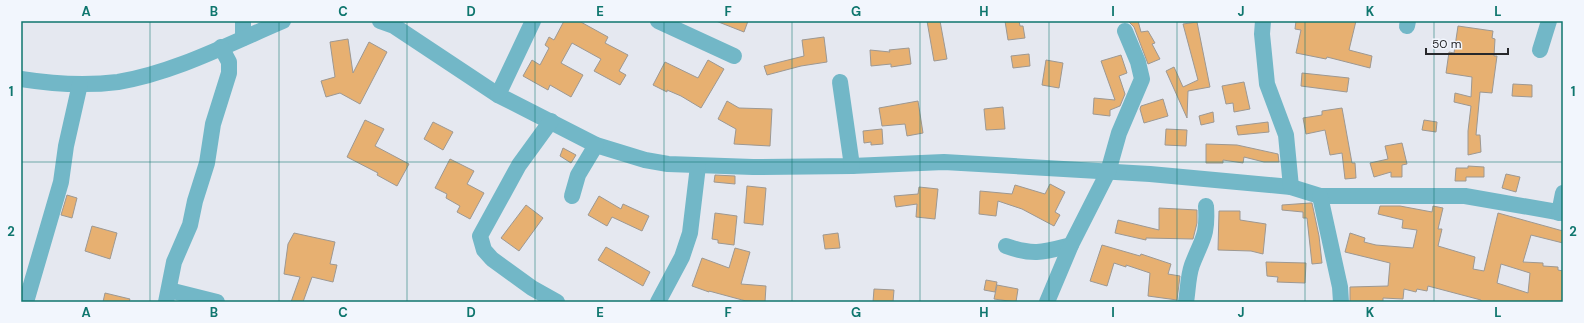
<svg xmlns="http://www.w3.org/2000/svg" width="1584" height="323" viewBox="0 0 1584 323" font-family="'DM Sans',sans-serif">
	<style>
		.building { fill: #e7b071; stroke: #9d9892; fill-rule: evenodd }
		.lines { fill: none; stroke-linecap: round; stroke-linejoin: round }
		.minor { stroke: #72b7c7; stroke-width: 16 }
		.grid { fill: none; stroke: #0f766e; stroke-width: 1; stroke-opacity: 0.55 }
		.neatline { fill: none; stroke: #0f766e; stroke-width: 1.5 }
		.grid-label { font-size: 13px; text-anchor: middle; font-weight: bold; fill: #0f766e }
	</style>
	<rect width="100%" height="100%" fill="#e5e8f0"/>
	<g class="building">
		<path d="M564,21H579L608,37L605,43L628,55L619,71L626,75L620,85L594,71L601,59L572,43L561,63L583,75L571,97L550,85L548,90L523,76L532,60L540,65L549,48L545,45L549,37L554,40Z"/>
		<path d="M716,21H748L744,32Z"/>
		<path d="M927,21H940L947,59L934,61Z"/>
		<path d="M1005,21H1019L1020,26H1023L1025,38L1008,40Z"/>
		<path d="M1128,21H1138L1141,32L1148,31L1155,43L1152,44L1160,59L1148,64L1134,27Z"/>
		<path d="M1296,21H1356L1349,50L1372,56L1370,68L1327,57L1326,59L1296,53L1301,30L1295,29Z"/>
		<path d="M1197,22L1210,87L1188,91L1187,118L1166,71L1174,67L1183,87L1198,80L1183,24Z"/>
		<path d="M1458,26L1493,31L1492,38L1495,39L1494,56H1497L1492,93L1480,92L1476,135H1480L1481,152L1468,155V131L1471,106L1454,102L1455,93L1471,97L1472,77L1446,73L1449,52L1454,53Z"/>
		<path d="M824,37L827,62L801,66L767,75L764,66L804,56L802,40Z"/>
		<path d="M348,39L353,73L369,42L387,52L360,104L340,93L326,97L321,81L335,77L330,42Z"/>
		<path d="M909,48L911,64L891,67V64L871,66L870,50L890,52L889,50Z"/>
		<path d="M1029,54L1030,66L1013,68L1011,56Z"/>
		<path d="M1121,55L1127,73L1119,76L1125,94L1120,106L1110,110V116L1093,114L1094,98L1115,100L1101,61Z"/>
		<path d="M708,60L724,69L701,108L681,96L667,90V92L653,85L665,62L698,78Z"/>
		<path d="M1046,60L1063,63L1059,88L1042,85Z"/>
		<path d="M1302,73L1349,78L1347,92L1301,86Z"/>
		<path d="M1244,82L1250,109L1234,112L1233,103L1226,104L1222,86Z"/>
		<path d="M1513,84L1532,85V97L1512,96Z"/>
		<path d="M1163,99L1168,116L1144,123L1140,109L1141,106Z"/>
		<path d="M727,101L739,108L772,109L770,146L734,144L736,129L718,119Z"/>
		<path d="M918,101L923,133L907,136L905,124L882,126L879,108Z"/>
		<path d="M1003,107L1005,129L986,130L984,109Z"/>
		<path d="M1342,108L1352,163H1355L1356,178L1345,179L1342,153L1330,155L1325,130L1306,134L1303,118L1322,115V111Z"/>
		<path d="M1213,112L1214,122L1201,125L1199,116Z"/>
		<path d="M365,120L384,129L375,146L409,164L397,186L377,175L378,173L347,157Z"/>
		<path d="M1424,120L1437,122L1436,132L1422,130Z"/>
		<path d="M433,122L453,132L443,150L424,139Z"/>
		<path d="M1268,122L1269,132L1238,135L1236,126Z"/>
		<path d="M882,129L883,144L871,145V142L864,143L863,131Z"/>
		<path d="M1166,129L1187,130L1186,146L1165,145Z"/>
		<path d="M1402,143L1407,164L1402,165V177H1391V172L1374,177L1370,163L1388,159L1385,146Z"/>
		<path d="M1206,144L1237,145L1278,154L1279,162H1264L1244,157L1243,163L1223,160V163H1206Z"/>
		<path d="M563,148L576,155L571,163L560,156Z"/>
		<path d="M450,159L474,171L467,184L484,193L470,219L457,212L460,206L446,198L447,194L435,188Z"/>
		<path d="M1468,166L1484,167V177H1466V181H1455L1456,168H1468Z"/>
		<path d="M1506,174L1520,177L1516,192L1502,188Z"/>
		<path d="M715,175L735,176V184L714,182Z"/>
		<path d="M1050,184L1065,192L1055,212L1060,215L1054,226L1022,209L998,201L996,216L979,214L980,191L1012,194L1015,185L1045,194Z"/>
		<path d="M747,186L766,188L763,225L744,223Z"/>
		<path d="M919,187L938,189L935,219L916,217L917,204L896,207L894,196L918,194Z"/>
		<path d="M67,195L77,198L72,218L61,215Z"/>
		<path d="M599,196L621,209L623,204L649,216L642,231L612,217L607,226L588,215Z"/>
		<path d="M1310,203H1312L1319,236L1322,263L1312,264L1307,218H1303V212L1282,210V205Z"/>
		<path d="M526,205L543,218L519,251L501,238Z"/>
		<path d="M1380,206H1400L1432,212L1433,206L1443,208L1438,229H1442L1438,246L1475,257L1473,269L1484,271L1498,213L1563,231V243L1531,235L1523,262L1543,263V266L1558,267V270L1563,271V301L1481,302V300L1428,286L1427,291L1417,289L1416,292L1404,289L1403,299L1383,298V302H1350V287L1388,286L1390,263L1345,252L1350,233L1365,238L1364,242L1376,245L1413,248L1417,230L1402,228L1403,220L1378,214ZM1501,264L1530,273L1528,293L1497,283Z"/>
		<path d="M1159,208L1197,210V223L1193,239L1146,238V240L1115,233L1118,220L1159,230Z"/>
		<path d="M1219,211H1240V220L1266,224L1263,254L1251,251L1218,250Z"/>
		<path d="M715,213L737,216L734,245L718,243V240L712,239Z"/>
		<path d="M92,226L117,233L110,259L85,251Z"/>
		<path d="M294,233L335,242L330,264L337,265L333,282L312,277L303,302H291L300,277L284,274L288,244Z"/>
		<path d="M838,233L840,248L825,249L823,235Z"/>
		<path d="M1102,245L1140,256L1141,254L1171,264L1168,274L1180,276L1177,300L1148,296L1150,273L1126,265V267L1114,263L1107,286L1090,281Z"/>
		<path d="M606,247L650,272L643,286L598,260Z"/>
		<path d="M735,248L750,252L741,284L766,286L765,302L746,301L709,291V292L692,286L702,258L729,268Z"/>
		<path d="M1266,262L1306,263L1305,283L1277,282L1278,277L1267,276Z"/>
		<path d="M986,280L997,282L995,292L984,290Z"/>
		<path d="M997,285L1018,289L1016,302L994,299Z"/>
		<path d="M874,289L894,290L893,302H873Z"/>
		<path d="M105,293L130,299L129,302H103Z"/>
	</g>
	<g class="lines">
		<g class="minor">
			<path d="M380,21L394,26L498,95L596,145L645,160L668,164L753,167L852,166L944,162L1150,174L1291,187L1320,196H1465L1563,213"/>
			<path d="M658,21L734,56"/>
			<path d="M1263,21L1262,34L1267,84L1286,135L1291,187"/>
			<path d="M1407,26L1408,21"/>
			<path d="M243,38V21"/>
			<path d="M1540,50L1549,21"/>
			<path d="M21,79C53,84 86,86 118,82C174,73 231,43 283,21"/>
			<path d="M840,82L852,166"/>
			<path d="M498,95L533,21"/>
			<path d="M551,121L519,165L480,236L484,250L492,259L532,288L557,302"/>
			<path d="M572,196L578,175L596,145"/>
			<path d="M1320,196L1340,287L1341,302"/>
			<path d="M1559,213L1563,193"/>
			<path d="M1006,246C1034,256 1044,252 1071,245"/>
			<path d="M169,290L217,302"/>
			<path d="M26,302L61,182L66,146L80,84"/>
			<path d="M166,302L174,262L190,225L195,201L207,163L213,124L229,73V62L221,47"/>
			<path d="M658,302L682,257L690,233L698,166"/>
			<path d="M1047,302L1071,245L1108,172L1119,133L1142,79L1138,62L1125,31"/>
			<path d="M1186,302C1188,290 1188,276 1192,265C1202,239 1208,236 1206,206"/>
		</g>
	</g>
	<path class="grid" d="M150,21V302M279,21V302M407,21V302M535,21V302M664,21V302M792,21V302M920,21V302M1049,21V302M1177,21V302M1305,21V302M1434,21V302M21,162H1563"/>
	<rect width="1584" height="323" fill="none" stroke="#f2f6fd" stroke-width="44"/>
	<path d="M1426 48v6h82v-6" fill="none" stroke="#27282b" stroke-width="2"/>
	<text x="1432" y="48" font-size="12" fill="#27282b" stroke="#f2f6fd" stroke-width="3" paint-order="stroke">50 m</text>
	<rect x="22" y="22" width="1540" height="279" class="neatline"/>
	<g class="grid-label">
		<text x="86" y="16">A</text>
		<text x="214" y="16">B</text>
		<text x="343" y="16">C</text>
		<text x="471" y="16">D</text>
		<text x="600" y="16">E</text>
		<text x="728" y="16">F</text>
		<text x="856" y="16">G</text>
		<text x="984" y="16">H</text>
		<text x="1113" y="16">I</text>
		<text x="1241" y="16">J</text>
		<text x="1370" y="16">K</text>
		<text x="1498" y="16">L</text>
		<text x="11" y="96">1</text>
		<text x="1573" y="96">1</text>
		<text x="11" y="236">2</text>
		<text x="1573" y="236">2</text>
		<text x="86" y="317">A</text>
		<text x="214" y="317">B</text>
		<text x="343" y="317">C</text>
		<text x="471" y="317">D</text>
		<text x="600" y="317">E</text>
		<text x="728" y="317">F</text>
		<text x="856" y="317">G</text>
		<text x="984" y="317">H</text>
		<text x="1113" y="317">I</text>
		<text x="1241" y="317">J</text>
		<text x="1370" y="317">K</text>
		<text x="1498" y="317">L</text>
	</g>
</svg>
